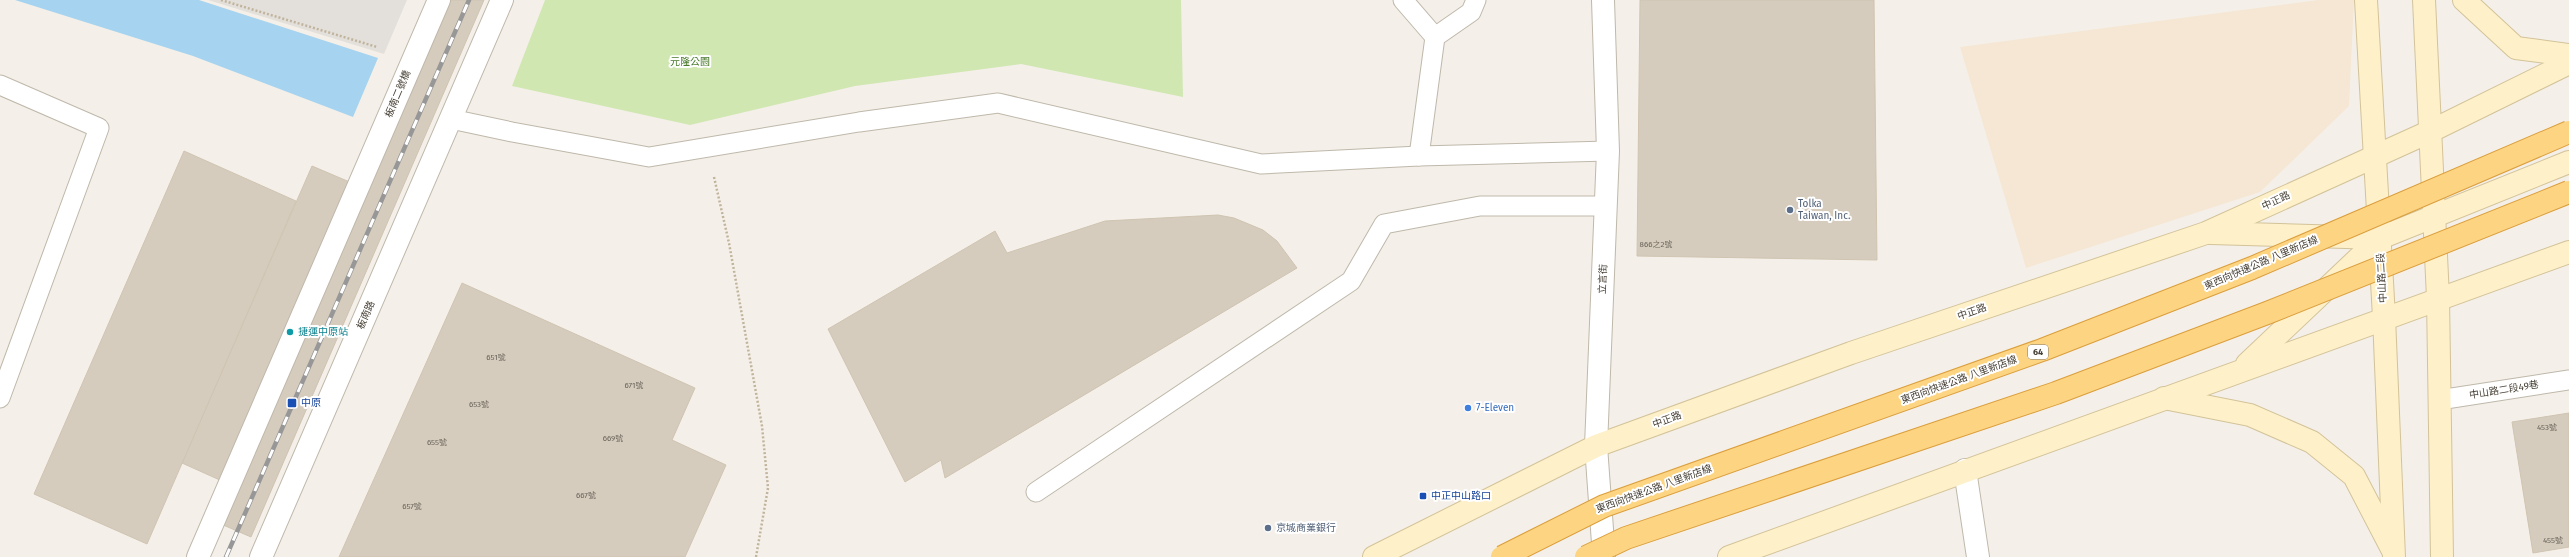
<svg xmlns="http://www.w3.org/2000/svg" width="2569" height="557" viewBox="0 0 2569 557" font-family="'Fira Sans','Noto Sans TC',sans-serif">
	<style>
		.commercial { fill: #f5e7d4 }
		.industrial { fill: #e3dfda }
		.green { fill: #d0e7b2 }
		.water { fill: #a6d3ef }
		.building { fill: #d5ccbe; stroke: #d0c4b1 }
		.lines { fill: none; stroke-linecap: round; stroke-linejoin: round }
		.service-casing { stroke: #bfb8ab; stroke-width: 21 }
		.minor-casing { stroke: #bfb8ab; stroke-width: 24 }
		.secondary-casing { stroke: #d3c399; stroke-width: 24 }
		.path { stroke: #c1b49d; stroke-width: 2.5; stroke-dasharray: 2 2; stroke-linecap: butt }
		.service { stroke: #fff; stroke-width: 19 }
		.minor { stroke: #fff; stroke-width: 22 }
		.secondary { stroke: #fef0c9; stroke-width: 22 }
		.rail-casing { stroke: #979797; stroke-width: 4.5 }
		.rail { stroke: #fff; stroke-width: 3; stroke-dasharray: 9; stroke-linecap: butt }
		.trunk-bridge-casing { stroke: #db9e3c; stroke-width: 24; stroke-linecap: butt }
		.trunk-bridge { stroke: #fcd482; stroke-width: 22 }
		.service-dot { fill: #5c6f8a; stroke: #fff; stroke-width: 1.5 }
		.culture-dot { fill: #0f9aa8; stroke: #fff; stroke-width: 1.5 }
		.transit-dot { fill: #1a4fb4; stroke: #fff; stroke-width: 1.5 }
		.shop-dot { fill: #3f7fe0; stroke: #fff; stroke-width: 1.5 }
		.labels { text-anchor: middle; dominant-baseline: central; stroke-width: 4; stroke-linejoin: round; paint-order: stroke }
		.number-label { font-size: 8px; fill: #6a6459 }
		.shield { fill: #fff; stroke: #7e7a73; stroke-width: 1 }
		.shield-label { font-size: 9px; font-weight: bold; fill: #474137 }
		.park-label { font-size: 10px; fill: #4a792b; stroke: #fff }
		.street-label { font-size: 10px; fill: #474137; stroke: #fff }
		.service-label { font-size: 10px; fill: #4e5e75; stroke: #fff; text-anchor: start }
		.culture-label { font-size: 10px; fill: #0d838f; stroke: #fff; text-anchor: start }
		.transit-label { font-size: 10px; fill: #164399; stroke: #fff; text-anchor: start }
		.shop-label { font-size: 10px; fill: #366cbe; stroke: #fff; text-anchor: start }
	</style>
	<rect width="100%" height="100%" fill="#f4f0e9"/>
	<path class="commercial" d="M2318,0H2354L2349,106L2260,192L2026,268L1960,47Z"/>
	<path class="industrial" d="M208,0H407L384,54Z"/>
	<path class="green" d="M545,0H1181L1183,97L1021,64L855,86L690,125L512,86Z"/>
	<path class="water" d="M15,0H199L378,58L353,117L193,56Z"/>
	<g class="building">
		<path d="M431,0H484L251,537L207,518L222,481L182,463L312,166L352,183Z"/>
		<path d="M1640,0H1874L1877,260L1637,256Z"/>
		<path d="M184,151L296,201L147,544L34,494Z"/>
		<path d="M1218,215L1234,218L1263,230L1277,241L1297,268L945,478L941,460L905,482L828,329L995,231L1007,253L1105,221Z"/>
		<path d="M462,283L695,388L672,440L726,465L685,557H339Z"/>
		<path d="M2569,413V547L2533,553L2512,422Z"/>
	</g>
	<g class="lines">
		<defs>
			<g id="service">
				<path d="M1403,0L1435,37"/>
				<path d="M0,85L99,128L0,398"/>
				<path d="M451,119L512,132L649,157L859,122L998,103L1261,164L1419,156L1608,151"/>
				<path d="M1419,156L1435,37L1471,12L1476,0"/>
				<path d="M2439,400L2569,380"/>
				<path d="M1036,492L1351,281L1384,224L1480,206H1606"/>
			</g>
			<g id="minor">
				<path d="M1603,0L1608,151L1596,446L1604,557"/>
				<path d="M1965,470L1978,557"/>
				<path d="M198,557L439,0"/>
				<path d="M261,557L502,0"/>
			</g>
			<g id="secondary">
				<path d="M2366,0L2384,317L2394,557"/>
				<path d="M2424,0L2438,298L2442,557"/>
				<path d="M2464,0L2516,48L2569,55"/>
				<path d="M2211,233L2380,238"/>
				<path d="M2247,364L2380,238L2569,162"/>
				<path d="M2164,398L2250,415L2312,442L2354,476L2392,549"/>
				<path d="M1374,557L1596,446L1851,353L2206,233L2431,131L2569,63"/>
				<path d="M1729,557L2569,252"/>
			</g>
		</defs>
		<use href="#service" class="service-casing"/>
		<use href="#minor" class="minor-casing"/>
		<use href="#secondary" class="secondary-casing"/>
		<g class="path">
			<path d="M221,0L377,47"/>
			<path d="M714,177L729,243L762,426L768,488L756,557"/>
		</g>
		<use href="#service" class="service"/>
		<use href="#minor" class="minor"/>
		<use href="#secondary" class="secondary"/>
		<defs>
			<path id="rail" d="M226,557L469,0"/>
		</defs>
		<use href="#rail" class="rail-casing"/>
		<use href="#rail" class="rail"/>
		<defs>
			<g id="trunk-bridge">
				<path d="M1502,557L1604,506L2042,350L2252,268L2569,132"/>
				<path d="M1586,557L1626,538L2056,393L2267,313L2569,192"/>
			</g>
		</defs>
		<use href="#trunk-bridge" class="trunk-bridge-casing"/>
		<use href="#trunk-bridge" class="trunk-bridge"/>
	</g>
	<g class="service-dot">
		<circle cx="1790" cy="210" r="4"/>
		<circle cx="1268" cy="528" r="4"/>
	</g>
	<circle class="culture-dot" cx="290" cy="332" r="4"/>
	<g class="transit-dot">
		<rect x="287" y="398" width="10" height="10" rx="2"/>
		<rect x="1419" y="492" width="8" height="8" rx="2"/>
	</g>
	<circle class="shop-dot" cx="1468" cy="408" r="4"/>
	<g class="labels">
		<g class="number-label">
			<text x="1656" y="244">866之2號</text>
			<text x="496" y="357">651號</text>
			<text x="634" y="385">671號</text>
			<text x="479" y="404">653號</text>
			<text x="2547" y="427">453號</text>
			<text x="613" y="438">669號</text>
			<text x="437" y="442">655號</text>
			<text x="586" y="495">667號</text>
			<text x="412" y="506">657號</text>
			<text x="2553" y="540">455號</text>
		</g>
		<rect class="shield" x="2028" y="345" width="20" height="14" rx="3"/>
		<g class="shield-label">
			<text x="2038" y="352">64</text>
		</g>
		<g class="park-label">
			<text x="690" y="62">元隆公園</text>
		</g>
		<g class="street-label">
			<text transform="translate(398 94) rotate(-67)">板南二號橋</text>
			<text transform="translate(2276 201) rotate(-25)">中正路</text>
			<text transform="translate(2261 263) rotate(-23)">東西向快速公路 八里新店線</text>
			<text transform="translate(2382 278) rotate(-93)">中山路二段</text>
			<text transform="translate(1603 279) rotate(-87)">立言街</text>
			<text transform="translate(1972 312) rotate(-19)">中正路</text>
			<text transform="translate(366 315) rotate(-66)">板南路</text>
			<text transform="translate(1959 380) rotate(-20)">東西向快速公路 八里新店線</text>
			<text transform="translate(2504 390) rotate(-9)">中山路二段49巷</text>
			<text transform="translate(1667 420) rotate(-20)">中正路</text>
			<text transform="translate(1654 489) rotate(-20)">東西向快速公路 八里新店線</text>
		</g>
		<g class="service-label">
			<text x="1798" y="204">Tolka<tspan x="1798" dy="12">Taiwan, Inc.</tspan></text>
			<text x="1276" y="528">京城商業銀行</text>
		</g>
		<g class="culture-label">
			<text x="298" y="332">捷運中原站</text>
		</g>
		<g class="transit-label">
			<text x="301" y="403">中原</text>
			<text x="1431" y="496">中正中山路口</text>
		</g>
		<g class="shop-label">
			<text x="1476" y="408">7-Eleven</text>
		</g>
	</g>
</svg>
